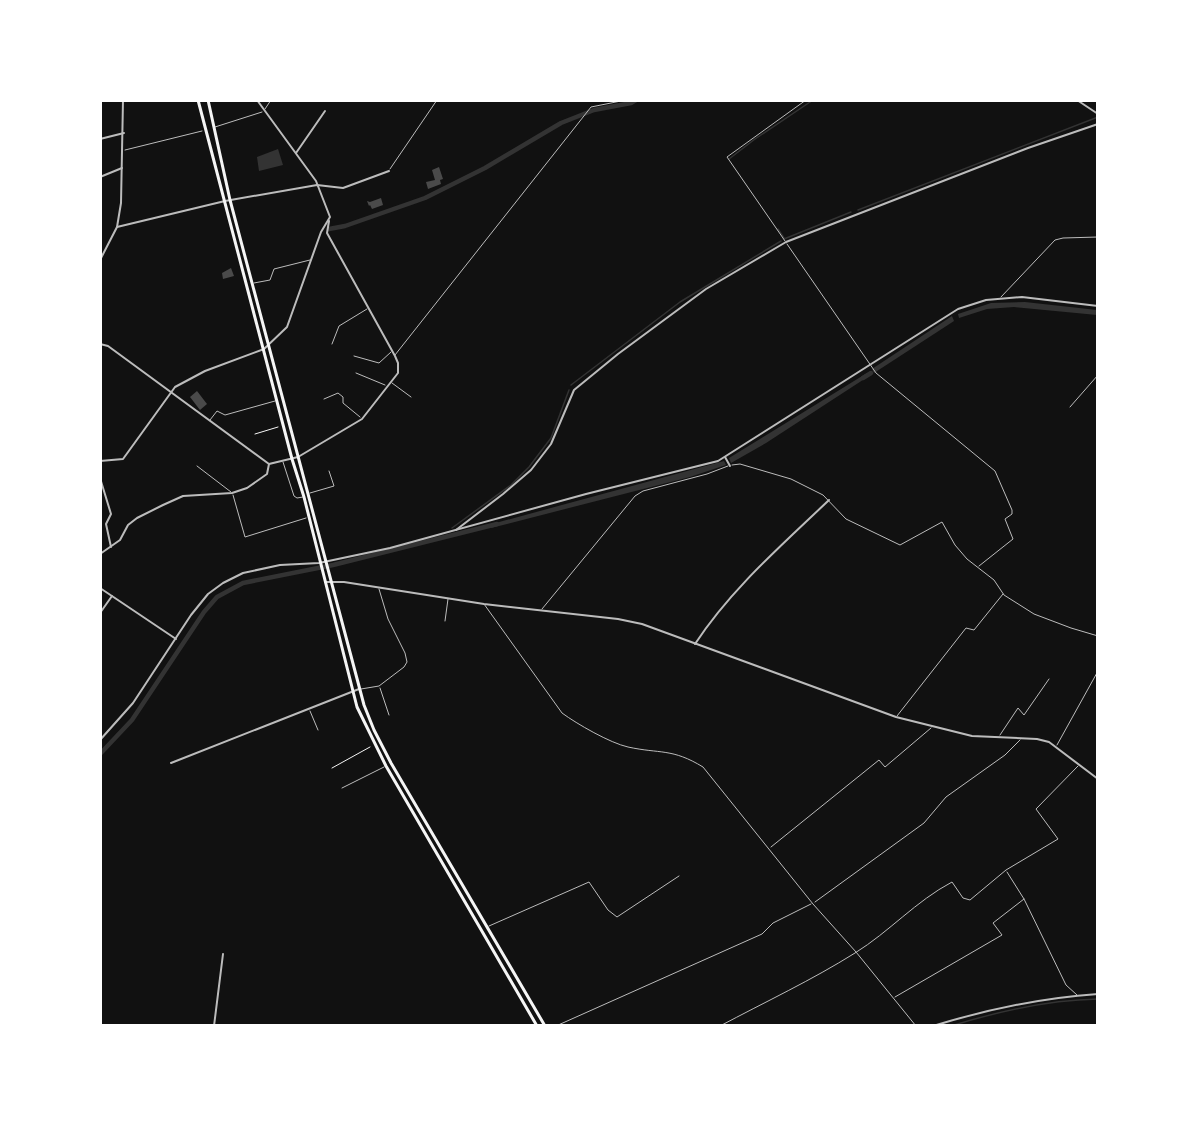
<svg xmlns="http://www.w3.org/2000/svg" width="1198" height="1126" viewBox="0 0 1198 1126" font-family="'Noto Sans',sans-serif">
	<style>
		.water { fill: #333 }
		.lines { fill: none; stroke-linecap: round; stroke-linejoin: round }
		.stream { stroke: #333; stroke-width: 1.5 }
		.canal { stroke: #333; stroke-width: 4.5 }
		.building { fill: #4a4a4a }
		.path { stroke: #f5f5f5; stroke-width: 1 }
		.service { stroke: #bcbcbc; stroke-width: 1 }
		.minor { stroke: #bcbcbc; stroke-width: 2 }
		.tertiary { stroke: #bcbcbc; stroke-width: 2 }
		.primary { stroke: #f5f5f5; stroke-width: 3 }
	</style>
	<rect width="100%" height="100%" fill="#111"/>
	<g class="water">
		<path d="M278,149L283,165L259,171L257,157Z"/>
		<path d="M1025,302L1097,310V315L1014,307L987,309L959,318L958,314L991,303Z"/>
		<path d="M952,316L954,321L874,373L872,369Z"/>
		<path d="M867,373L869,376L766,443L731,463L729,458Z"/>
		<path d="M724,461L726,465L690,477L491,528L492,524Z"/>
	</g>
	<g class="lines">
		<g class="stream">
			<path d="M729,159L755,139L813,100"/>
			<path d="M858,210L1098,117"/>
			<path d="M778,229L784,238"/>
			<path d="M784,239L851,212"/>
			<path d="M571,385L680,302L781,241"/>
			<path d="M452,528L511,485L529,467L551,438L569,390"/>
			<path d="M951,1026C999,1011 1047,1000 1098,999"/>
		</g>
		<g class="canal">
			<path d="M329,229L345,226L425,198L485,168L561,123L594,110L631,103L636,100"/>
			<path d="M863,378L871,373"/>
			<path d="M100,754L132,720L204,612L217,597L243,583L333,565L497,524"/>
		</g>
	</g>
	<g class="building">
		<path d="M439,167L443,179L440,180L441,184L428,189L426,182L435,180L432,170Z"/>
		<path d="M381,198L383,205L372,209L370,205L369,206L367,201L370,202Z"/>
		<path d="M231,268L234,276L223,279L222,273Z"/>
		<path d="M197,391L207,404L200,410L190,397Z"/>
	</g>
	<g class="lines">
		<g class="path">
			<path d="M255,434L278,427"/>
			<path d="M332,768L370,747"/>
		</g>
		<g class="service">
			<path d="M265,109L271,100"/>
			<path d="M215,127L262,112"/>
			<path d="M125,150L202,131"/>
			<path d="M390,169L437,100"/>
			<path d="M785,241L727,157L806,100"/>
			<path d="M787,244L876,373L995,471L1012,510V514L1005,519L1013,539L979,566"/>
			<path d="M254,283L270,280L274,269L310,260"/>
			<path d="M1001,297L1055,240L1063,238L1098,237"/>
			<path d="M332,344L339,326L367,309"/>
			<path d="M395,355L591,107L626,100"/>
			<path d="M354,356L379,363L391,352"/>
			<path d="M356,373L385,385"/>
			<path d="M392,383L411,397"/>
			<path d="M324,399L338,393L343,397V403L360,417"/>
			<path d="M1070,407L1098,375"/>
			<path d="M210,420L217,411L225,415L275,401"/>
			<path d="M283,462L294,496L297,498L303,497"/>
			<path d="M732,465L740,464L791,479L823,495L846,519L900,545L942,522L955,545L967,559L994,580L1004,595L1034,614L1071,628L1098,636"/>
			<path d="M197,466L231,492"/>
			<path d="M310,493L334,486L329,471"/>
			<path d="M233,495L245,537L306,518"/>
			<path d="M484,604L562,713C577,724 610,743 628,747C660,754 672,748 703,767L813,904L856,952L916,1026"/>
			<path d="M542,609L635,496L643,491L707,474L728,466"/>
			<path d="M445,621L448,599"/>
			<path d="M380,688L389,715"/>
			<path d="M361,689L379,686L404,667L407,662L405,653L388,619L379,589"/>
			<path d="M310,711L318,730"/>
			<path d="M897,716L966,628L974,630L1003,594"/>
			<path d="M1000,735L1018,708L1024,715L1049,679"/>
			<path d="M1057,745L1098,671"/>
			<path d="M342,788L384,767"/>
			<path d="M771,847L879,760L885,767L931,728"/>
			<path d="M1007,872L1024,899L1066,985L1077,995"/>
			<path d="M815,902L924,823L946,797L1005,755L1020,740"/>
			<path d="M489,926L589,882L608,910L617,917L679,876"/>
			<path d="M895,997L1002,935L993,923L1024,899"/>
			<path d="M556,1026L762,934L773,923L811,904"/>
			<path d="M720,1026C765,1002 812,980 855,953C889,932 916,901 952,882L963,898L970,900L1006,870L1058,839L1036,809L1078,766"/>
		</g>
		<g class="minor">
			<path d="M1077,100L1098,114"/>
			<path d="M100,139L124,133"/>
			<path d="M296,153L325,111"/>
			<path d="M100,177L122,168"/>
			<path d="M117,227L225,201L317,185L343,188L389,171"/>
			<path d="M298,457L362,419L398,373V363L395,356L327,233L329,221"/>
			<path d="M725,457L730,466"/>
			<path d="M100,461L123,459L175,387L205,371L264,349L287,327L321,232L330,217L316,181L257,100"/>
			<path d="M100,478L111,514L106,524L111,547"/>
			<path d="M456,530L503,494L531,470L551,444L574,390L618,354L706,289L786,242L1028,148L1098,124"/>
			<path d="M100,554L120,540L128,525L137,518L163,505L183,496L232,493L247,488L267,474L269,464"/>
			<path d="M100,588L176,639"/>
			<path d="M100,613L112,596"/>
			<path d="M695,644C731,589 782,545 829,500"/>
			<path d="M171,763L359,689"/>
			<path d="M214,1026L223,954"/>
			<path d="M933,1026C988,1009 1040,998 1098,994"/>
		</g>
		<g class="tertiary">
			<path d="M100,260L117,227L121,203L123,100"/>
			<path d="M100,344L108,346L269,464L298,457"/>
			<path d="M325,582H344L484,604L618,619L642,624L896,717L972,736L1037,739L1049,742L1098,779"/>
			<path d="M100,740L133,703L191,615L208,594L223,583L243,573L280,565L319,563L390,548L586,494L718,461L958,309L986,300L1022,297L1098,306"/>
		</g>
		<g class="primary">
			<path d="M198,100L292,459L304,497L357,707L386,766L537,1026"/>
			<path d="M208,100L230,200L364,705L374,730L391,763L545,1026"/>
		</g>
	</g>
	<rect width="1198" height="1126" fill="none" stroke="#ffffff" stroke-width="204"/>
</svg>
